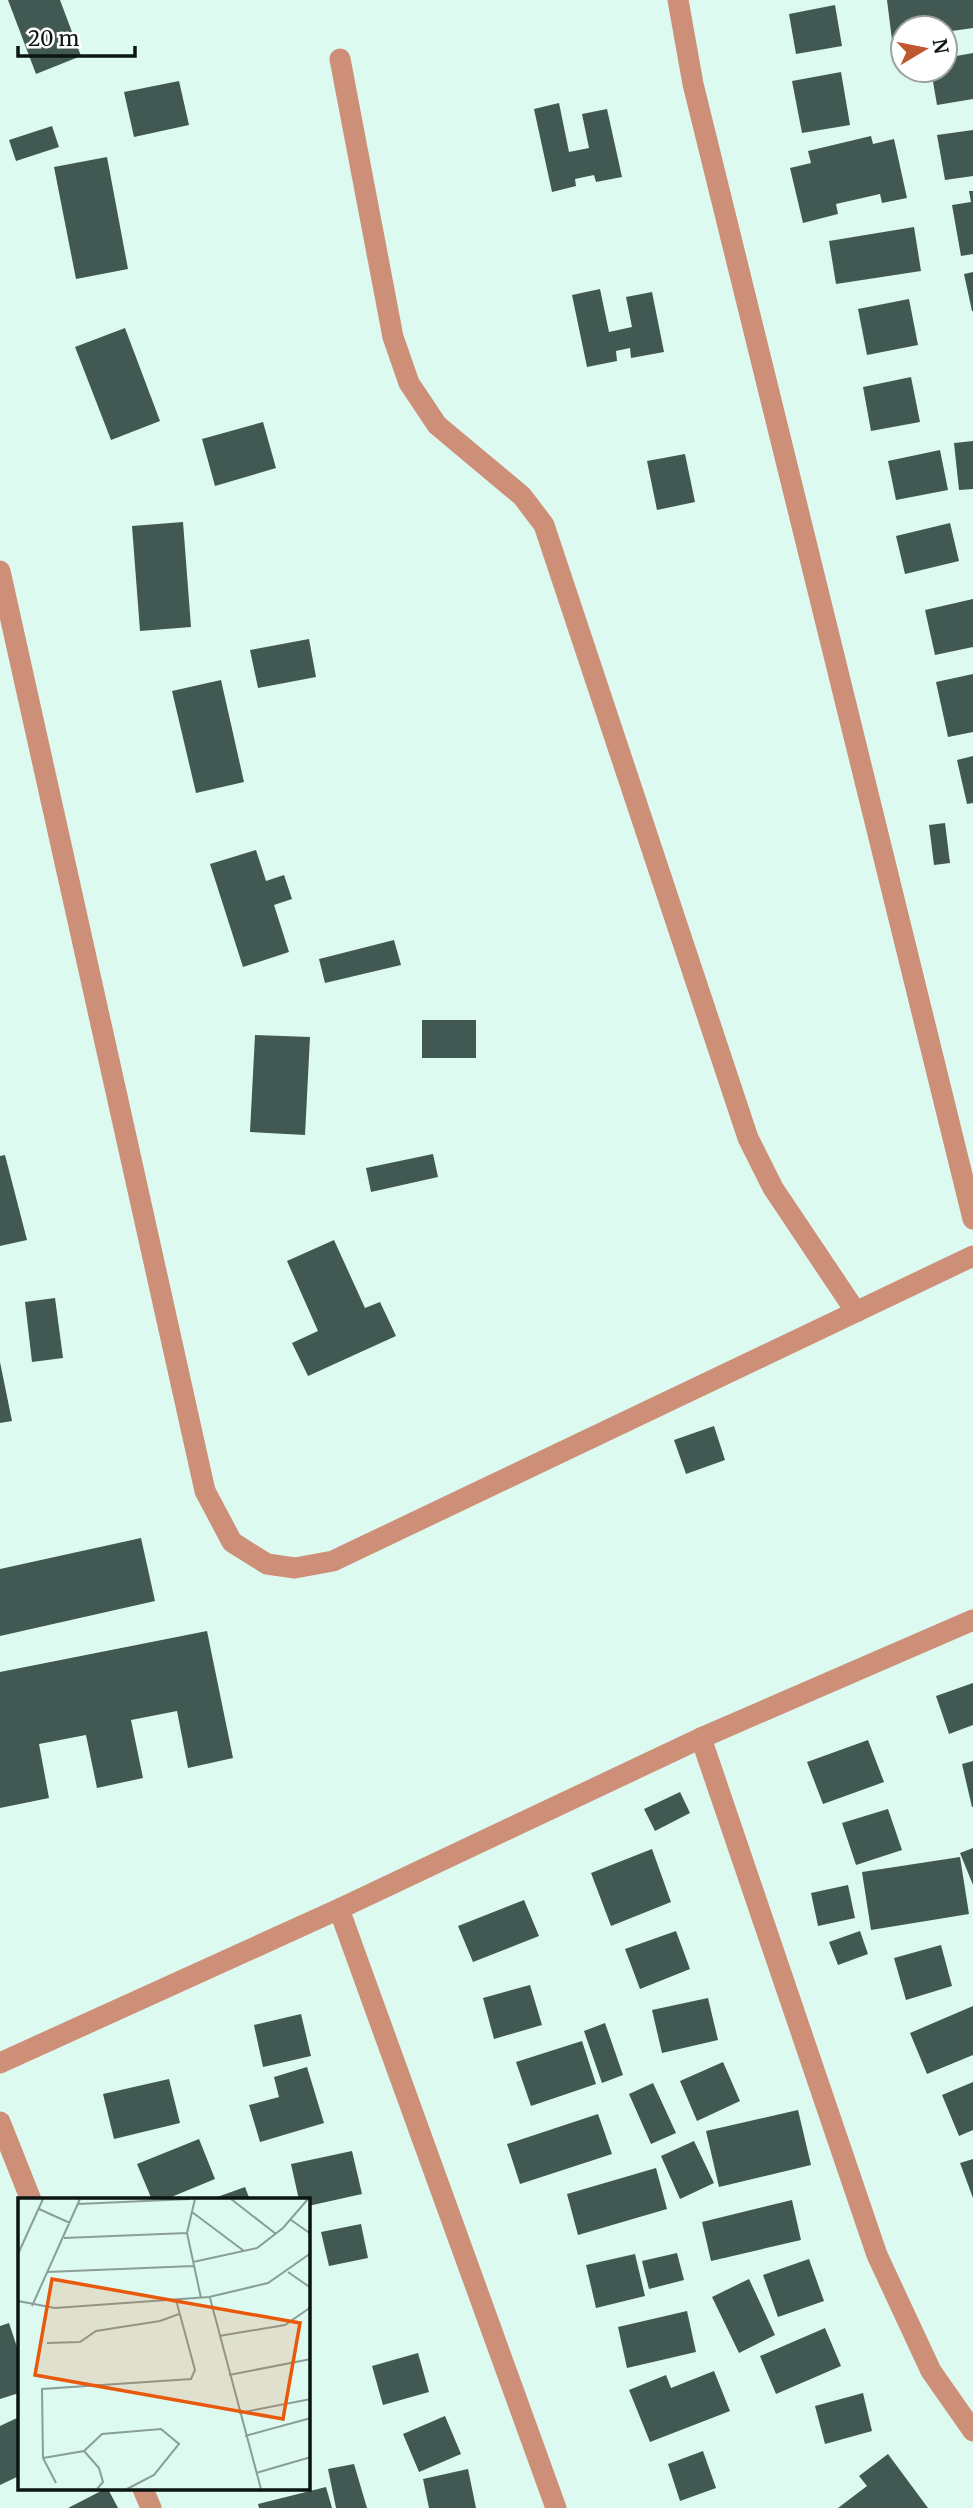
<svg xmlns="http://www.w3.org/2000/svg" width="973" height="2508" viewBox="0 0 973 2508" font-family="Merriweather,serif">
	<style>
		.building { fill: #415952 }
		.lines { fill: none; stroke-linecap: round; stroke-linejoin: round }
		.street { stroke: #ce8f78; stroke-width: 21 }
		.inset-road { fill: none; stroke: #899e97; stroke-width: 2 }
		.view { fill: #e8590c; fill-opacity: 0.15; stroke: #e8590c; stroke-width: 3.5 }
		.inset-edge { fill: none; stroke: #0b1512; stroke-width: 3.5 }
	</style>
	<rect width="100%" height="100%" fill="#ddfaf0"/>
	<g class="building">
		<path d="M8,0H60L81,56L36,74Z"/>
		<path d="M887,0H973V28L945,32V28H903V38L892,40Z"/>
		<path d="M835,5L842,46L796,54L789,14Z"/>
		<path d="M973,53V99L937,105L931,70H945V58Z"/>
		<path d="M841,72L850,125L802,133L792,81Z"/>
		<path d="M179,81L189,125L134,137L124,92Z"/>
		<path d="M559,103L569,152L589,148L582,114L607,109L622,177L596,182L594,175L575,179L576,186L552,192L534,109Z"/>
		<path d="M52,126L59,147L16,161L9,140Z"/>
		<path d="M973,130V176L945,180L937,135Z"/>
		<path d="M871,136L873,144L894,139L907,198L882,203L880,194L836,204L838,214L803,223L790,168L811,163L808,151Z"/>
		<path d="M107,157L128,269L76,279L54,167Z"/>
		<path d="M969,191H973V254L961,256L952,205L971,202Z"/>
		<path d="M914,227L921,271L836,284L829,241Z"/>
		<path d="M973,272V311H972L964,274Z"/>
		<path d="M600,289L609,332L632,327L626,297L652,292L664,352L631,358L630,348L616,351L617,361L587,367L572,295Z"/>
		<path d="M909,299L918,345L867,355L858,309Z"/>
		<path d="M125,328L160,421L111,440L75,347Z"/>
		<path d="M911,377L920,422L871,431L863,387Z"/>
		<path d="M263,422L276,468L215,486L202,439Z"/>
		<path d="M973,441V489L959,490L954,443Z"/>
		<path d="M940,450L948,490L896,500L888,461Z"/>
		<path d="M685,454L695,502L657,510L647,461Z"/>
		<path d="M183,522L191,627L140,631L132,526Z"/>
		<path d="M950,523L959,561L905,574L896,536Z"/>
		<path d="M973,599V647L935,655L925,610Z"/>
		<path d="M309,639L316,677L258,688L250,650Z"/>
		<path d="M973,674V732L948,737L936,682Z"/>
		<path d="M221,680L244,782L196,793L172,691Z"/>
		<path d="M973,756V803L967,804L957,760Z"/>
		<path d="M945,823L950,863L934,865L929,825Z"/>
		<path d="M256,850L266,881L284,875L292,899L274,905L289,952L243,967L210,864Z"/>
		<path d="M394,940L401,965L325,983L319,959Z"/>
		<rect x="422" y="1020" width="54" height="38"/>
		<path d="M255,1035L310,1037L305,1135L250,1132Z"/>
		<path d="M433,1154L438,1177L371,1192L366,1168Z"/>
		<path d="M5,1155L27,1240L0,1246V1156Z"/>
		<path d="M334,1240L365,1308L380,1302L396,1336L308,1376L292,1343L318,1331L287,1261Z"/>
		<path d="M55,1298L63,1358L32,1362L25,1302Z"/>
		<path d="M0,1362L12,1421L0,1423Z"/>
		<path d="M714,1426L725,1460L686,1474L674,1440Z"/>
		<path d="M141,1538L155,1601L0,1636V1569Z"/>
		<path d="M207,1631L233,1758L188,1768L177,1711L131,1720L143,1778L97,1788L86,1735L39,1744L49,1798L0,1808V1672Z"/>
		<path d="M973,1683V1725L949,1734L936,1696Z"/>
		<path d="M868,1740L884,1782L823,1804L807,1762Z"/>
		<path d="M973,1761V1807H972L962,1764Z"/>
		<path d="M680,1792L690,1813L655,1831L644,1809Z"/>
		<path d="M888,1809L902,1850L856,1865L842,1823Z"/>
		<path d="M973,1848V1885L960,1853Z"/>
		<path d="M652,1849L671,1902L611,1926L591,1873Z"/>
		<path d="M960,1857L969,1914L871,1930L862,1872Z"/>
		<path d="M848,1885L855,1918L818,1926L811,1893Z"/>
		<path d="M524,1900L539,1936L473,1962L458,1926Z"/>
		<path d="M676,1931L690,1969L640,1989L625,1949Z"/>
		<path d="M860,1931L868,1954L838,1965L829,1942Z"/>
		<path d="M941,1945L952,1986L906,2000L894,1958Z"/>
		<path d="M530,1985L542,2025L494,2039L483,1998Z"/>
		<path d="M708,1998L718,2040L662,2053L652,2010Z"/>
		<path d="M973,2006V2055L927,2074L910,2033Z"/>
		<path d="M301,2014L311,2056L263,2067L254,2025Z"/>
		<path d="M605,2023L623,2075L602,2083L584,2031Z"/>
		<path d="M582,2041L596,2084L531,2106L516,2062Z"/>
		<path d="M723,2062L740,2101L697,2121L680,2081Z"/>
		<path d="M307,2067L324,2123L260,2142L249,2105L279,2097L274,2077Z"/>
		<path d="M169,2079L180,2123L114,2139L103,2094Z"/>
		<path d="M973,2082V2130L959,2136L942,2095Z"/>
		<path d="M653,2083L676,2133L651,2144L629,2094Z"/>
		<path d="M798,2110L811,2165L719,2187L706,2131Z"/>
		<path d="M598,2114L612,2154L520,2184L507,2144Z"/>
		<path d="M199,2139L215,2179L164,2200H152L137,2164Z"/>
		<path d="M694,2141L714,2183L680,2199L661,2156Z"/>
		<path d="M352,2151L362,2194L308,2206V2200H299L291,2164Z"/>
		<path d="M973,2159V2198L960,2163Z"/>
		<path d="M656,2168L667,2209L578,2235L567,2194Z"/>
		<path d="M245,2187L250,2200H209Z"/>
		<path d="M792,2200L801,2240L711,2261L702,2222Z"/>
		<path d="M361,2224L368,2258L329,2266L321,2232Z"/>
		<path d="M677,2253L684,2280L649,2289L642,2261Z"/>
		<path d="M635,2254L645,2296L596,2308L586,2265Z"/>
		<path d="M809,2259L824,2301L778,2317L763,2275Z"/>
		<path d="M749,2279L775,2335L739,2353L712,2297Z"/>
		<path d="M687,2311L696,2352L627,2368L618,2327Z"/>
		<path d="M9,2323L19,2353V2393L0,2399V2326Z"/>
		<path d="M825,2328L841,2366L776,2394L760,2356Z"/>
		<path d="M418,2353L429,2392L383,2405L372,2366Z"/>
		<path d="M714,2371L730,2411L650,2442L629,2390L666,2375L671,2388Z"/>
		<path d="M863,2393L872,2431L825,2444L815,2406Z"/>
		<path d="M445,2416L461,2454L419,2472L403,2434Z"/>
		<path d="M19,2417V2476L0,2485V2426Z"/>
		<path d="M703,2451L716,2488L680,2501L668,2464Z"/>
		<path d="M888,2454L928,2508H838L867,2486L859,2476Z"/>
		<path d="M354,2464L367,2508H336L328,2469Z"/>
		<path d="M468,2469L476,2508H429L423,2479Z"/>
		<path d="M326,2487L332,2508H259L258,2504Z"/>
		<path d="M105,2489H108L118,2508H68Z"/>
	</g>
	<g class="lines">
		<g class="street">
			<path d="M678,0L693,84L973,1219"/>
			<path d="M340,59L393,337L409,383L437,425L522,496L544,525L748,1138L773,1188L856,1312"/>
			<path d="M0,571L205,1491L232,1542L267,1564L295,1568L333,1561L973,1256"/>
			<path d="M701,1738L877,2255L931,2371L973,2431"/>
			<path d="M339,1909L556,2508"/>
			<path d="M0,2063L339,1909L701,1738L973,1620"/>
			<path d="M0,2122L31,2200"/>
			<path d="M143,2489L151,2508"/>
		</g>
	</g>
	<g transform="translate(18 2198)">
		<rect width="292" height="292" fill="#ddfaf0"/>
		<path class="inset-road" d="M177,1L169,35L183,100M213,1L258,36M60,6L172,1M21,11L52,25M174,14L226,53M273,22L293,36M46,40L169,35M0,56L25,1M175,64L239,50L265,30L290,1M29,74L176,68M270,74L293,90M192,100L243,291M0,103L37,110L191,99L250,85L293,55M14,108L62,1M201,138L267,127L293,109M29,145L62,144L78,133L142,123L161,116M211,177L293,161M221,215L293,201M227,238L293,220M66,253L81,270L85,284L79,291M25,260L66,253L84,236L143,231L161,246L136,277L109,291M238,275L293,259M38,285L25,260L24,191L173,181L177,172L158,102"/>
		<path class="view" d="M34,81L282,125L265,221L17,177Z"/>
		<rect width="292" height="292" class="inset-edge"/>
	</g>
	<g transform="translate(924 49) rotate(80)"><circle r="33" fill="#ffffff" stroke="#9da1a0" stroke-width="2"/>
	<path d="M0-5L12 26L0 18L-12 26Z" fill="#be562e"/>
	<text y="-10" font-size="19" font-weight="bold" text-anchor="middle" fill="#0b1512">N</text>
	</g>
	<path d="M18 46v10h117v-10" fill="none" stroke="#0b1512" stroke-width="3.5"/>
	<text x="28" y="46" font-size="21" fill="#0b1512" stroke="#ffffff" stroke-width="5" paint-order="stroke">20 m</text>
</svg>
